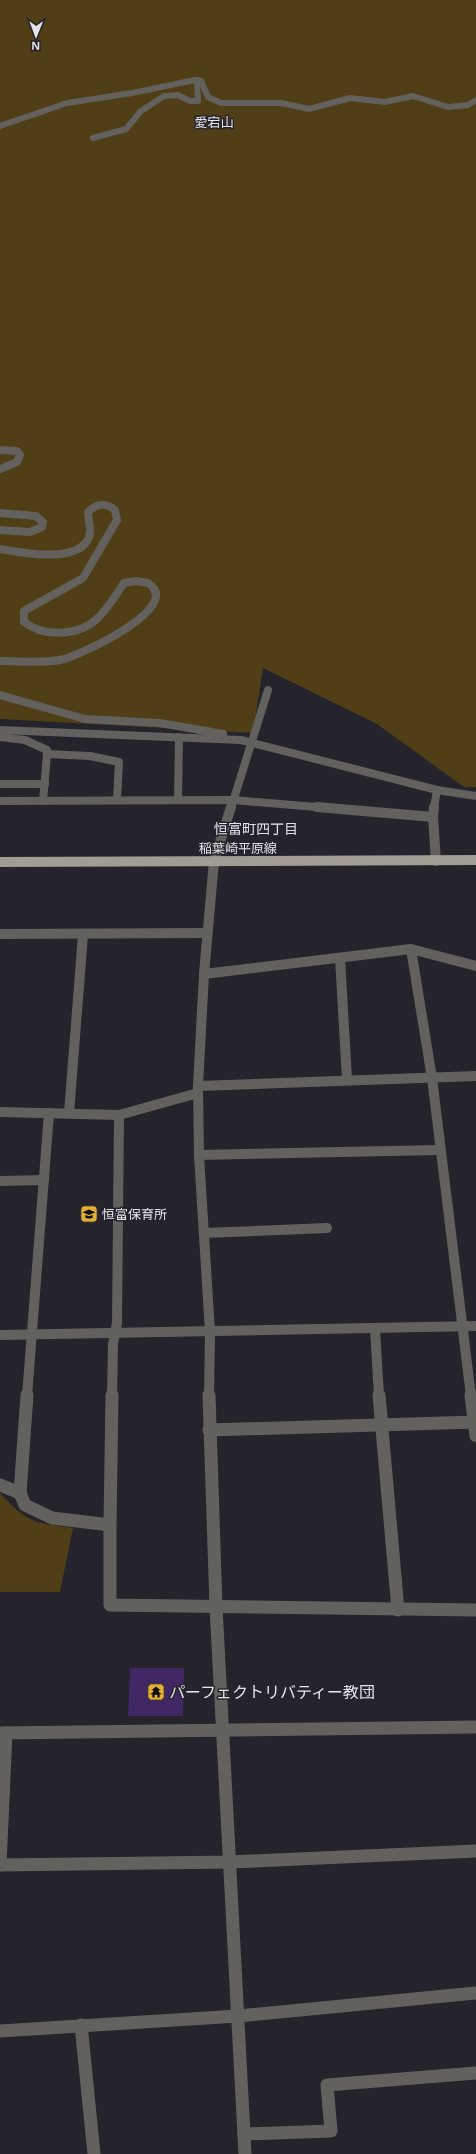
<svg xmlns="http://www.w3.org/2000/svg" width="476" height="2154" viewBox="0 0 476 2154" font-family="'Open Sans','Noto Sans JP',sans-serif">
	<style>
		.green { fill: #4f3e16 }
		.building { fill: #412864 }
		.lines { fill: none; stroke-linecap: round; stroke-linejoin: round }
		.minor-far3 { stroke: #63615d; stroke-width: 6 }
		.minor-far2 { stroke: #63615d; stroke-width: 8 }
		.minor-far1 { stroke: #63615d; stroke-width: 10 }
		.minor { stroke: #63615d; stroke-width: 13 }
		.tertiary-far1 { stroke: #63615d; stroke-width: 10 }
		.tertiary { stroke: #63615d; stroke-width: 13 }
		.primary { stroke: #a19d95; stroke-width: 10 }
		.labels { text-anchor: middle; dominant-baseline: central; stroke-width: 3; stroke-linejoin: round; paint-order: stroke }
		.far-quarter-label { font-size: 13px; fill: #e4e3e8; stroke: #25232b }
		.street-label { font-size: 13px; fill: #e4e3e8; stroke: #25232b }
		.poi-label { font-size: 13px; fill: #e4e3e8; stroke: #25232b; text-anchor: start }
		.neighbourhood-label { font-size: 14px; fill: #e4e3e8; stroke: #25232b }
		.near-poi-label { font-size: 16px; fill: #e4e3e8; stroke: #25232b; text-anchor: start }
	</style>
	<rect width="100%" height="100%" fill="#25232b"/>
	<g class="green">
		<path d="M0,0H476V787H464L377,724L263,668L253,733L0,719Z"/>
		<path d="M0,1493C27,1523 35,1523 73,1528L60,1592H0Z"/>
	</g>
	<path class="building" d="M130,1668H184L183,1716H128Z"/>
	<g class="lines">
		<g class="minor-far3">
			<path d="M0,126L67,103L132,93L195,80L201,81L208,97L221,103H281L309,109L350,98L385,102L413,96L448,107L468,105L476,100"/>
			<path d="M93,138L126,129L141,111L164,96L178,95L190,101H198L197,80"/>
		</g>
		<g class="minor-far2">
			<path d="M0,450L17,451L20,455L17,462L0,469"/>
			<path d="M0,513L36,516L43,522L42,527L30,532L0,530"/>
			<path d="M0,549C22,553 79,564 89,537C92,529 88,519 88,512C96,504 106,502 115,510L117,520L83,578L24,611V622C45,638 79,636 98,618C108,608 116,595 124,583L136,581L148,583C185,607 82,654 64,659C43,664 21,661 0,661"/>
			<path d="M0,695L85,719L160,723L223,734"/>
			<path d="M0,730L241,740L437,790L476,796"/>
			<path d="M0,737L25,740L47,750V754"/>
			<path d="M0,784H45"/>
			<path d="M178,800L179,737"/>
			<path d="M0,801L233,800L328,808"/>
			<path d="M43,801L47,754L90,756L119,762L117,800"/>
			<path d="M231,808L268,690"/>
			<path d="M434,808L437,790"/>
		</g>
		<g class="minor-far1">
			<path d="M317,807L433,817"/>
			<path d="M434,807L433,817L436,861"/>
			<path d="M214,861L231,807"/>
			<path d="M0,934L207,933"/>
			<path d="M411,949L432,1078L471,1396"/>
			<path d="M340,958L347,1079"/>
			<path d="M204,974L411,949L476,966"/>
			<path d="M198,1086L476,1076"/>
			<path d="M0,1112L119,1115L198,1093"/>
			<path d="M69,1113L83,935"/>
			<path d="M199,1155L440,1150"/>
			<path d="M0,1181L44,1180"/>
			<path d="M204,1233L327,1228"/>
			<path d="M375,1329L379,1396"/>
			<path d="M27,1396L49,1113"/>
			<path d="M112,1396L113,1344L117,1323L119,1115"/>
		</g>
		<g class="minor">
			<path d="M379,1395L398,1610"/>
			<path d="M471,1395L476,1436"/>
			<path d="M209,1430L476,1422"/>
			<path d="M0,1485L20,1493L25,1505L52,1518L110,1525L112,1395"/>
			<path d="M20,1493L27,1395"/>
			<path d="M110,1525V1605L476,1610"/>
			<path d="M0,1733L476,1727"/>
			<path d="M0,1865L231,1862L476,1851"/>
			<path d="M0,1865L6,1733"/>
			<path d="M81,2025L94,2154"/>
			<path d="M0,2031L238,2016L476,1993"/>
			<path d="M244,2134L331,2131L327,2085L476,2073"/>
		</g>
		<g class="tertiary-far1">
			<path d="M0,1335L476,1326"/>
			<path d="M209,1396L210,1332L199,1155L198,1086L204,974L214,861"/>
		</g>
		<path class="tertiary" d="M209,1395L216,1607L245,2154"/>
		<path class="primary" d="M0,862L476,860"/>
	</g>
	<defs>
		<symbol id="school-square" viewBox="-11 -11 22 22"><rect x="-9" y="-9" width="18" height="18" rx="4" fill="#e1af34" stroke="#25232b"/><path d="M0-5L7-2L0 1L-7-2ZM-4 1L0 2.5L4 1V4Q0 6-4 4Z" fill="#111"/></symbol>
		<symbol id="temple-square" viewBox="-11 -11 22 22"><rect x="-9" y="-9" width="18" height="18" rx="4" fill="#e1af34" stroke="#25232b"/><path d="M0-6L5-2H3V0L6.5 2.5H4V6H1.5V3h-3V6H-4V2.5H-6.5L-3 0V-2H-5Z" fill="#111"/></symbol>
	</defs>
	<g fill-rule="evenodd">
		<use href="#school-square" x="79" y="1204" width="20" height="20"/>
		<use href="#temple-square" x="146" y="1682" width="20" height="20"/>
	</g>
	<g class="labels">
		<g class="far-quarter-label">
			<text x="214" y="122">愛宕山</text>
		</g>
		<g class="street-label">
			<text x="238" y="848">稲葉崎平原線</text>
		</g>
		<g class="poi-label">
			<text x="102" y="1214">恒富保育所</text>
		</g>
		<g class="neighbourhood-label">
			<text x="256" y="828">恒富町四丁目</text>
		</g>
		<g class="near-poi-label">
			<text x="169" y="1692">パーフェクトリバティー教団</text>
		</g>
	</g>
	<g transform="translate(36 36) rotate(181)" stroke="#25232b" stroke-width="3" paint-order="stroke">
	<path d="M0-3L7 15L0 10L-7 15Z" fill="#e4e3e8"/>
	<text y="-6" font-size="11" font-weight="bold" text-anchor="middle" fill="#e4e3e8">N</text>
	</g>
</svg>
